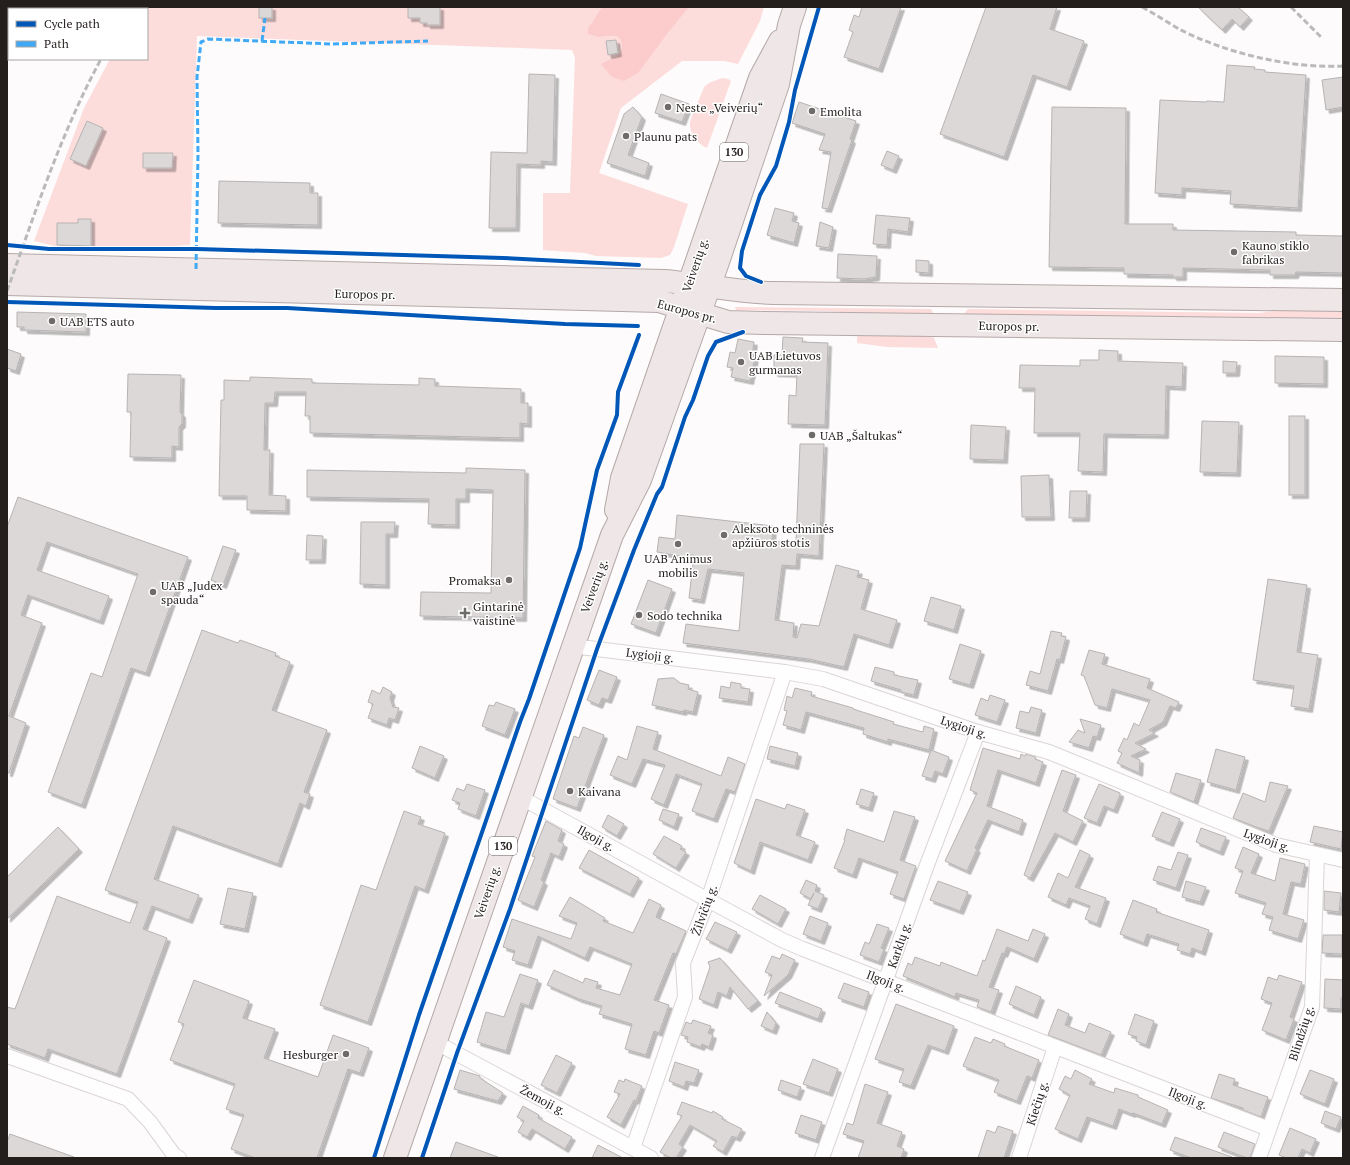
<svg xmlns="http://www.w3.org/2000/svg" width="1350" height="1165" viewBox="0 0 1350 1165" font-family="'PT Serif',serif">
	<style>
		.green { fill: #fcdddc }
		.forest { fill: #fccbcc }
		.building { fill: #ddd8d8; stroke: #b7b3b3; filter: url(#shadow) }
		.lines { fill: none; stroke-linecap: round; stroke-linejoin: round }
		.minor-casing { stroke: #dad6d5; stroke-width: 16 }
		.primary-casing { stroke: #b6a8a8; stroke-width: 24 }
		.minor { stroke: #fffefe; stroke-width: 14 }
		.primary { stroke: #eee6e7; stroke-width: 22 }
		.rail { stroke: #bbbaba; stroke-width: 3; stroke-dasharray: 6 3; stroke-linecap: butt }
		.quiet { stroke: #3fa9f5; stroke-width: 3; stroke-dasharray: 6 3; stroke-linecap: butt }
		.cycleway-casing { stroke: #fff; stroke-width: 6 }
		.cycleway { stroke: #0057b8; stroke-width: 4 }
		.poi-dot { fill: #706b6b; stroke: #fff; stroke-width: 1.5 }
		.labels { text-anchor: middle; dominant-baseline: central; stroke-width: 3; stroke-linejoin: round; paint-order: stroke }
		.shield { fill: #fff; stroke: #666261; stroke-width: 1 }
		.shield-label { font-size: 11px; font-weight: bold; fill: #241e1d }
		.poi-label { font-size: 12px; fill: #241e1d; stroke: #fff; text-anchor: start }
		.street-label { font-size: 12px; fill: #241e1d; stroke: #fff }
	</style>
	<defs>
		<filter id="shadow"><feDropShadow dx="3.5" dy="3.5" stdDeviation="0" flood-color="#0004"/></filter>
	</defs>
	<rect width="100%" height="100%" fill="#fdfbfb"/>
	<g class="green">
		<path d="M138,7H602L588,28L598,37L618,36C623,40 622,47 621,53C615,58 608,59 601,64L664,38L689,7H764L760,21L738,64L724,61H682L621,108L599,173L688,204L674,247L670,255L661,258L596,256L585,253L543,250V193H570L575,58L572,50L197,36L190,245L146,248L54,246L34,241L84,108L110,59H147V9H137Z"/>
		<path d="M722,78L728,79L731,81L707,148C699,145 689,133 690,123C691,116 701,96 704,87L709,83Z"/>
		<path d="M735,307L931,309L933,313L931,317L824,311L736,310Z"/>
		<path d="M968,309L1259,313L1288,309L1343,310V321L967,318L964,314Z"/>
		<path d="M857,332L926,333L934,338L938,348L887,347L857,343Z"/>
	</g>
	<path class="forest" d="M602,7H689L664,38L638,73L624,81L612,77L601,64C608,59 615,58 621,53C622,47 623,40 617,36L598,37L588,34V28Z"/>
	<g class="building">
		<rect x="259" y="7" width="13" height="11"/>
		<path d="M408,7H440V25H427V23H420V18H408Z"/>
		<path d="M862,7H901L879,69L844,57L853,32L849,30L854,15L859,17Z"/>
		<path d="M986,7H1057L1050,29L1084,41L1067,87L1033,75L1004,157L940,134Z"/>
		<path d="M1198,7H1238L1249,17L1240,27L1232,19L1222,30Z"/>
		<path d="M616,40L618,53L608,55L606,41Z"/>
		<path d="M1227,65L1255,67L1254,69L1265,70V72L1306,75L1298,208L1230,204L1231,191L1182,188V195L1155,193L1160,100L1206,102L1207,101L1224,102Z"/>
		<path d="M529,74L555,75L553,162L541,161V165L517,164L516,228H489L491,152L527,153Z"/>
		<path d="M1343,77V107L1326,110L1322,80Z"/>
		<path d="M661,94L689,104L682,122L655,113Z"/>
		<path d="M799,102L856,121L850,139L852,140L828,209L822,208L831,152L819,150L825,134L792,123Z"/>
		<path d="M633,107L642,117L628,155L649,163L645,176L607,163L624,114Z"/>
		<path d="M1052,107L1126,108L1125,224H1173V230L1296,232V235L1343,236V273L1296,272L1295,275H1270V270L1183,268V277H1173V275L1124,274V268L1049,267Z"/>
		<path d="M87,121L103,128L86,166L70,159Z"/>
		<path d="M887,151L899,156L893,170L881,165Z"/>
		<path d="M143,153H173L172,168H143Z"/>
		<path d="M219,181L310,183V193H318V225L218,223Z"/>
		<path d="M775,208L794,213L792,221L799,223L794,243L767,235Z"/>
		<path d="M876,215L910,218L908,232L888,229L887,245L873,244Z"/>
		<path d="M78,219H91V246L57,245V223H78Z"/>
		<path d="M820,222L833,227L829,248L816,246Z"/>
		<path d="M838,254L877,256L876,277L864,279L837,278Z"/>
		<path d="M916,260L929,261V273L916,272Z"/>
		<path d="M17,312L86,314V332L24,330V327H17Z"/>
		<path d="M783,337L803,338L802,342L828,343L825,425L788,424L789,395L796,396L797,374L774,373V355H782Z"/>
		<path d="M738,339L754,342L752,356L755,357L750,381L731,377L733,368L727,367L730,352L735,353Z"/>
		<path d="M7,349L21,354L16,371L7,368Z"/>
		<path d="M1099,350L1118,351V361L1183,363L1182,387L1166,386L1165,435L1104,434L1103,472L1078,471L1080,433H1034L1035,388H1019L1020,365L1080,366V360H1099Z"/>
		<path d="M1275,356L1324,357V384L1275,383Z"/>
		<path d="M1223,361L1237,362L1236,373H1223Z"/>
		<path d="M128,374L181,375L180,412L182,414V424L179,427V447L172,446V458L130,457L131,412H127Z"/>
		<path d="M250,377L312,379V383L419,385V378L435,379V386L521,389V403H528V424L520,423V438L310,433V416H305L306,392H275L274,403H265L264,450H270L269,495L286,496V511L247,510V496H219L221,400H224V380L250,381Z"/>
		<rect x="1289" y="416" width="16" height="79"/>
		<path d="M1202,421L1239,422L1237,473L1200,472Z"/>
		<path d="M971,425L1006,427L1004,460L970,459Z"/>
		<path d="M800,444H824L819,556L797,554L796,566L782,565L775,620L794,623L793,637L797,638L801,624L819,626L836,565L859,571L857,577L869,580L861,609L897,620L889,645L854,634L844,667L809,659L683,643L686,624L739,631L744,573L708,569L701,600L689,598L694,555H691L690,558L657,552L659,537L675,539L677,515L773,526L772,541L796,542Z"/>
		<path d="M466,468L525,470L523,618L420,616L421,592L491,593L493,490L466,489V499H456V525L428,524L429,499L307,497V470L466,473Z"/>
		<path d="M1049,475L1051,517H1022L1021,476Z"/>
		<path d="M1070,491H1087L1086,518H1069Z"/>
		<path d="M18,497L188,557L146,673L131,668L82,805L48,792L91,673L102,677L138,574L47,542L37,570L109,596L100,621L28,595L21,615L42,623L9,716L26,723L9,773H7V527Z"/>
		<path d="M361,522H395L394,534H386V585L360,584Z"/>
		<path d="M307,535L323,536L322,560H306Z"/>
		<path d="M223,546L236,550L223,585L211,580Z"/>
		<path d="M1268,579L1307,585L1297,652L1318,655L1309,709L1291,706L1294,686L1253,680Z"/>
		<path d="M648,580L672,589L656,633L631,624Z"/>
		<path d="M931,597L961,606L954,630L924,621Z"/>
		<path d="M202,630L238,643L240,640L276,653L275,656L290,662L272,710L327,730L304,792L310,794L306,806L300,803L278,864L173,826L154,879L199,895L189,920L152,906L143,929L167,938L117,1074L48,1049L45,1058L7,1044V1007L15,1009L57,896L130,923L138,902L105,890Z"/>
		<path d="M1051,631L1062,633L1061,636L1066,637L1060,660L1057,659L1048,691L1026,685L1030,671L1040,674Z"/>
		<path d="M960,644L981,651L970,685L949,679Z"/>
		<path d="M1089,650L1105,654L1102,664L1150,679L1147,688L1179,702L1176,708L1170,706L1163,722L1149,730L1155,733L1135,743L1146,749L1131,756L1140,760L1139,773L1117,763L1122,753L1118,751L1124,738L1127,740L1134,723L1139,726L1150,700L1112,689L1107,708L1095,705L1084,676L1081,675Z"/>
		<path d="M875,667L894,672V675L918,680L914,695L901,692V690L871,681Z"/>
		<path d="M599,670L617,677L608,700L602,698L599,705L587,700Z"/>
		<path d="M670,678H674L680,683L689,685L688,689L698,692L693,712L684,710L683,712L652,705L658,679Z"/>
		<path d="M731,682L741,684V688L750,689L748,702L719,698L721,686L730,688Z"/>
		<path d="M383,687L392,692L390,698L393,707L399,708L395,720L389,718L387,725L368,718L373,704L368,702L372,690L380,694Z"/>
		<path d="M795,688L812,692L811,696L853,708V709L894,722L893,724L923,732L924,726L934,729L929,750L888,739V742L863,734L864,728L806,712L801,730L783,725L787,711L784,710L787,696L792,698Z"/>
		<path d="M990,695L1005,700L997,722L975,715L981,698L988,701Z"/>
		<path d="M496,702L515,709L505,735L482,726L489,705L494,706Z"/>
		<path d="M1031,707L1042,710L1036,733L1016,728L1020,711L1029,713Z"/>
		<path d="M1080,719L1101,725L1097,737L1093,736L1089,748L1069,742L1078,730L1085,733Z"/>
		<path d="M637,726L658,732L653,749L721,776L728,757L745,764L735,792L726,789L714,819L692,811L702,784L676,774L664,805L651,799L665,765L643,759L632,784L610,775L618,756L627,760Z"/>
		<path d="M583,727L604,735L577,808L553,799L574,736L579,738Z"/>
		<path d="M420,746L444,756L435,778L412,768Z"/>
		<path d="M770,746L798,753L795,766L767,759Z"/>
		<path d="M983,748L1020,759L1021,754L1025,756L1026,754L1036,757L1035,759L1043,762L1036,783L998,770L987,806L1023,820L1019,832L988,820L975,848L977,849L967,871L945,861L977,793L970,790Z"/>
		<path d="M1216,749L1245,757L1236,790L1207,782Z"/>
		<path d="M931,750L949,757L943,774L935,771L932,779L922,776Z"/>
		<path d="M1062,770L1076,775L1063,811L1083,821L1073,842L1055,833L1030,878L1024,875Z"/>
		<path d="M1176,773L1201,780L1194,802L1170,792Z"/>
		<path d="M1270,782L1288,786L1269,831L1256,827L1233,818L1243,793L1265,802Z"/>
		<path d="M467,784L485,790L476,816L458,809L460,803L452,800L457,788L464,791Z"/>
		<path d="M1099,784L1120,793V795L1114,810L1104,806L1097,823L1084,818Z"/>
		<path d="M861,789L874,793L869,808L856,804Z"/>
		<path d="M756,799L785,809L787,804L805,810L796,835L815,842L808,860L760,842L751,871L734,863Z"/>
		<path d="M663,809L679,814L674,827L659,820Z"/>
		<path d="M404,811L421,817L418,824L445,833L425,890L415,886L368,1022L320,1005L361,885L376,890Z"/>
		<path d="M894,811L915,817L900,860L916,866L904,899L890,894L898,872L859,858L853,875L834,868L845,840H844L847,829L884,842Z"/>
		<path d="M1162,812L1180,819L1170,843L1152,836Z"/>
		<path d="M608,815L624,824L617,836L602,827Z"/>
		<path d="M546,821L562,830L558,841L564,844L559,857L551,853L541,880L544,882L534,907L518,900L535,857L532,856Z"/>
		<path d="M1314,826L1343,832L1341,849L1310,842Z"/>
		<path d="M58,827L79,849L7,919V877Z"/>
		<path d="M1201,828L1226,837L1220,852L1196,842Z"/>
		<path d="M664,836L682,846L680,849L686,852L676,868L653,854Z"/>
		<path d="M1243,847L1259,854L1251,873L1275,881L1280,858L1305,864L1301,884L1291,882L1283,914L1304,920L1298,939L1269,930L1273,917L1262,914L1266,903L1235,893L1243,871L1235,868Z"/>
		<path d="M589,850L639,878L630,894L579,868Z"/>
		<path d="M1080,850L1090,855L1075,887L1106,898L1097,924L1085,919L1090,906L1069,898L1066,905L1048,897L1058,873L1068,878Z"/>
		<path d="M1178,852L1188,855L1176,888L1153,880L1158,866L1171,870Z"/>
		<path d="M806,880L817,885L815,891L824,895L818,909L808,905L814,893L811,899L800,893Z"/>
		<path d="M938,881L968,892L960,911L930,900Z"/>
		<path d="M1186,881L1206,887L1200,902L1182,897Z"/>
		<path d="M228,888L253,893L245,929L220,924Z"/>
		<path d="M1324,891L1341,893L1339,912L1324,910Z"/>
		<path d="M760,895L786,909L778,924L752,909Z"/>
		<path d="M570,897L605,918L603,921L633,933L649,899L661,905L656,917L686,931L676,954L673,953L654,1000L669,1005L659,1033L654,1031L646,1055L625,1049L632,1024L599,1014L602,1006L579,999L547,985L554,970L583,983L585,978L598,982L596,988L620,995L632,964L590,947L585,958L538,936L528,965L512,960L515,951L503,947L512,919L571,939L577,923L559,916Z"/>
		<path d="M1133,900L1157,909L1156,912L1209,930L1202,952L1192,948L1190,954L1177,950L1179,944L1147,934L1144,943L1120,934Z"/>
		<path d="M810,916L828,923L821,941L803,934Z"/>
		<path d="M715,922L737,932L728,950L706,939Z"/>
		<path d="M877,924L889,928L881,948L884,949L879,962L860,955L865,942L869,944Z"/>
		<path d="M997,929L1028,941L1033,929L1045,934L1034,959L1007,947L1004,954L1002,953L989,987L999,990L991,1012L977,1007L979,1000L956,993L955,997L903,976L908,963L912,965L915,957L940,966L941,962L977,976L983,960L985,961Z"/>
		<path d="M1323,935H1342V954L1322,953Z"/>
		<path d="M782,954L795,960L788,975L764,996L772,975L765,972L772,956L780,959Z"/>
		<path d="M720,958L758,1001L748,1009L730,987L727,996L718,992L714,1005L699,999L710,967L708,962Z"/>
		<path d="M520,974L538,980L529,1006L521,1003L506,1051L477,1042L486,1012L504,1017Z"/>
		<path d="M1279,975L1302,982L1290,1017L1294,1019L1286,1040L1262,1030L1272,1003L1261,999L1268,977L1277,980Z"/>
		<path d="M1325,979L1343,980V998H1341V1009L1324,1008Z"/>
		<path d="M194,980L249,1001L243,1018L275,1029L264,1058L318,1077L333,1035L369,1048L360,1073L348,1069L317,1158H255L231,1149L244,1115L226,1109L235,1084L170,1060L184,1024L178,1022Z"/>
		<path d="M844,983L869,992L864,1007L838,998Z"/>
		<path d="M1016,986L1041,997L1034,1015L1009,1004Z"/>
		<path d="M780,992L822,1009L818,1019L775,1003Z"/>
		<path d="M896,1004L954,1026L945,1051L928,1045L911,1086L899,1082L904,1069L875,1059Z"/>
		<path d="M1058,1009L1069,1014L1065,1025L1085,1033L1089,1023L1111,1032L1101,1055L1048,1035Z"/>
		<path d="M767,1012L776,1023L773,1031L761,1026Z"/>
		<path d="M1135,1014L1154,1021L1146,1045L1136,1041L1137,1037L1128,1034Z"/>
		<path d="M693,1020L711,1026L708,1033L713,1035L709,1047L702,1044L701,1047L687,1042L688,1037L681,1035L686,1022L691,1024Z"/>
		<path d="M975,1037L991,1043L993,1039L1005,1044L1004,1046L1039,1060L1032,1078L1027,1076L1017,1101L994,1092L999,1080L963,1066Z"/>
		<path d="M556,1055L572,1063L557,1093L541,1085Z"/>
		<path d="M813,1059L838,1069L829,1093L803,1084Z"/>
		<path d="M675,1062L699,1070L694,1083L686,1081L684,1087L669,1081Z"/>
		<path d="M460,1070L480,1076V1078L503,1093L498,1101L454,1089Z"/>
		<path d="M1075,1070L1092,1079L1089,1084L1114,1093L1115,1088L1138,1095V1097L1168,1110L1162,1124L1133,1113L1132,1114L1119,1109L1113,1126L1087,1117L1078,1139L1055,1129L1070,1095L1059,1089L1065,1076L1071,1079Z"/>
		<path d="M1310,1070L1334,1079L1325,1104L1300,1094Z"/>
		<path d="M1219,1074L1235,1079L1233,1085L1268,1097L1261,1117L1243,1110V1108L1211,1098Z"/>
		<path d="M625,1079L642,1086L636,1101L634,1100L621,1125L607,1117L620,1094L614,1092L619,1080L624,1082Z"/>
		<path d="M781,1080L801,1087L797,1097L778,1090Z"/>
		<path d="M865,1084L888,1092L877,1123L902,1132L897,1146L904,1149L901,1158H858L864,1141L843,1134L847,1123L853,1125Z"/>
		<path d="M682,1102L712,1113L713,1111L723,1117L722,1119L742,1129L737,1138L732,1136L723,1152L713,1146L717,1141L690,1125L679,1144L683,1147L676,1158H671L660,1152L682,1116L677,1114Z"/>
		<path d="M523,1106L539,1115L538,1118L572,1137L565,1149L532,1129L527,1137L518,1132L524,1121L517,1117Z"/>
		<path d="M1325,1111L1341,1117L1336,1129L1321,1123Z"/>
		<path d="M801,1115L822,1122L816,1140L795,1133Z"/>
		<path d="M998,1126L1013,1131L1004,1158H978L987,1130L995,1133Z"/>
		<path d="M1290,1128L1316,1139L1310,1153L1302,1149L1298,1158H1286L1279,1155Z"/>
		<path d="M1224,1132L1255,1144L1250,1158H1247L1218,1147Z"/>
		<path d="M10,1134L74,1157V1158H7V1142Z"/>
		<path d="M1175,1137L1232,1157L1231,1158H1191L1170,1150Z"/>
		<path d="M456,1142L498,1157V1158H450Z"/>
		<path d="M598,1145L623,1158H592Z"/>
	</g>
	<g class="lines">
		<defs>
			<g id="minor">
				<path d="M572,646L785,672L823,679L978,732L1049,752L1276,845L1343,860"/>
				<path d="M520,797L708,900L782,940L803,949L1043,1042L1269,1129"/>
				<path d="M435,1042L651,1158"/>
				<path d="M7,1056L128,1099L150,1122L174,1155L179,1158"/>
				<path d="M633,1148L685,997L683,963L708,900L785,672"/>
				<path d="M822,1158L927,865L978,732"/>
				<path d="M1019,1158L1055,1047"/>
				<path d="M1259,1158L1312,1007L1317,855"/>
			</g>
			<g id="primary">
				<path d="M7,265L664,281C701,284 737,292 773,293L1343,300"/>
				<path d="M7,284L659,301L728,322L766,323L1343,330"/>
				<path d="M616,510L622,478L760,78L780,41"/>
				<path d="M395,1158L612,535L640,480L718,262L778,84L789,25L795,7"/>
			</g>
		</defs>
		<use href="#minor" class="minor-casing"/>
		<use href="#primary" class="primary-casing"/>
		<use href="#minor" class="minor"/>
		<use href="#primary" class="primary"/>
		<g class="rail">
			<path d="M1142,7C1155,14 1167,22 1179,29C1225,53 1292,69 1343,66"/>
			<path d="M1291,7L1321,37"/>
			<path d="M128,9L129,7"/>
			<path d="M7,291C35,213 61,133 101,59"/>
		</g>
		<g class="quiet">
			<path d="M262,41L265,18"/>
			<path d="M196,269L198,154L197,77L201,42L208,39L331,44L428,41"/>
		</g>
		<defs>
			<g id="cycleway">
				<path d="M7,245L49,249H197L304,252L503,258L639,265"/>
				<path d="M761,282L746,276L740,268L742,251L760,195L776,166L789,122L795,90L819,7"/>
				<path d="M7,302L216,308H287L565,324L638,326"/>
				<path d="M374,1158L419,1015L520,722L529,699L580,548L597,470L617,415L618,392L639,335"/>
				<path d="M422,1158L457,1053L510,909L597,649L634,550L657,494L662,487L685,417L693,400L708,356L716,342L743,332"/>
			</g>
		</defs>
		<use href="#cycleway" class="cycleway-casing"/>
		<use href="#cycleway" class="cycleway"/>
	</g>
	<g class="poi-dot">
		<circle cx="668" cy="107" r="4"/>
		<circle cx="812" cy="111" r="4"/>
		<circle cx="626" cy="136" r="4"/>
		<circle cx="1234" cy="252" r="4"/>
		<circle cx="52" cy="321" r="4"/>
		<circle cx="741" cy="362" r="4"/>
		<circle cx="812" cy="435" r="4"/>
		<circle cx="724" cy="535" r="4"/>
		<circle cx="678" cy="544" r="4"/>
		<circle cx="509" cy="580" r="4"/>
		<circle cx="153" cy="592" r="4"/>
		<path d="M463 607h4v4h4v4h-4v4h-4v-4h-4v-4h4z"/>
		<circle cx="639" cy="615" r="4"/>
		<circle cx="570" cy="791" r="4"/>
		<circle cx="346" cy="1054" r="4"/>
	</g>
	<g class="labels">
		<g class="shield">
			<rect x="720" y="143" width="28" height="18" rx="3"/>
			<rect x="489" y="837" width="28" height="18" rx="3"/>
		</g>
		<g class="shield-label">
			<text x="734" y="152">130</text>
			<text x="503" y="846">130</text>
		</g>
		<g class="poi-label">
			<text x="676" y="107">Neste „Veiverių“</text>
			<text x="820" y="111">Emolita</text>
			<text x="634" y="136">Plaunu pats</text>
			<text x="1242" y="245">Kauno stiklo<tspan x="1242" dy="14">fabrikas</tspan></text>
			<text x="60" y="321">UAB ETS auto</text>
			<text x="749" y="355">UAB Lietuvos<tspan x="749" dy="14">gurmanas</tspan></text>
			<text x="820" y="435">UAB „Šaltukas“</text>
			<text x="732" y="528">Aleksoto techninės<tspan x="732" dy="14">apžiūros stotis</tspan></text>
			<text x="678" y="558" text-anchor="middle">UAB Animus<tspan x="678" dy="14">mobilis</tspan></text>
			<text x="501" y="580" text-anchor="end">Promaksa</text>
			<text x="161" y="585">UAB „Judex<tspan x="161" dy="14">spauda“</tspan></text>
			<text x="473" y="606">Gintarinė<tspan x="473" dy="14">vaistinė</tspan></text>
			<text x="647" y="615">Sodo technika</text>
			<text x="578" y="791">Kaivana</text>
			<text x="338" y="1054" text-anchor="end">Hesburger</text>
		</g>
		<g class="street-label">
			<text transform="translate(695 265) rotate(-71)">Veiverių g.</text>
			<text transform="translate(365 294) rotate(1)">Europos pr.</text>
			<text transform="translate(687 311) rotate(15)">Europos pr.</text>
			<text transform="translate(1009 326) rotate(1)">Europos pr.</text>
			<text transform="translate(594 586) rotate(-70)">Veiverių g.</text>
			<text transform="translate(650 655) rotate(7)">Lygioji g.</text>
			<text transform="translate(964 727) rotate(18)">Lygioji g.</text>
			<text transform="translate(596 838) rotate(29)">Ilgoji g.</text>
			<text transform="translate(1267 840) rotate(19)">Lygioji g.</text>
			<text transform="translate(487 892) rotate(-71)">Veiverių g.</text>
			<text transform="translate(704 910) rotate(-70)">Žilvičių g.</text>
			<text transform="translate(899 945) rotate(-71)">Karklų g.</text>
			<text transform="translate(886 981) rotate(21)">Ilgoji g.</text>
			<text transform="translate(1301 1033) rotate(-72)">Blindžių g.</text>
			<text transform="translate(1188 1098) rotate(21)">Ilgoji g.</text>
			<text transform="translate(543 1100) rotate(28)">Žemoji g.</text>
			<text transform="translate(1037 1103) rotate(-72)">Kiečių g.</text>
		</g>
	</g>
	<rect width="1350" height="1165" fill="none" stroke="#241e1d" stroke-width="16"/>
	<rect x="8" y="8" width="140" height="52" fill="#ffffff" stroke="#a7a5a5"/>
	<rect x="16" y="21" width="20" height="6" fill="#0057b8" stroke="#a7a5a5"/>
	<text x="44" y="28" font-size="12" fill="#241e1d">Cycle path</text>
	<rect x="16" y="41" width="20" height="6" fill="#3fa9f5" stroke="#a7a5a5"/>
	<text x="44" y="48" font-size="12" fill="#241e1d">Path</text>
</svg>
